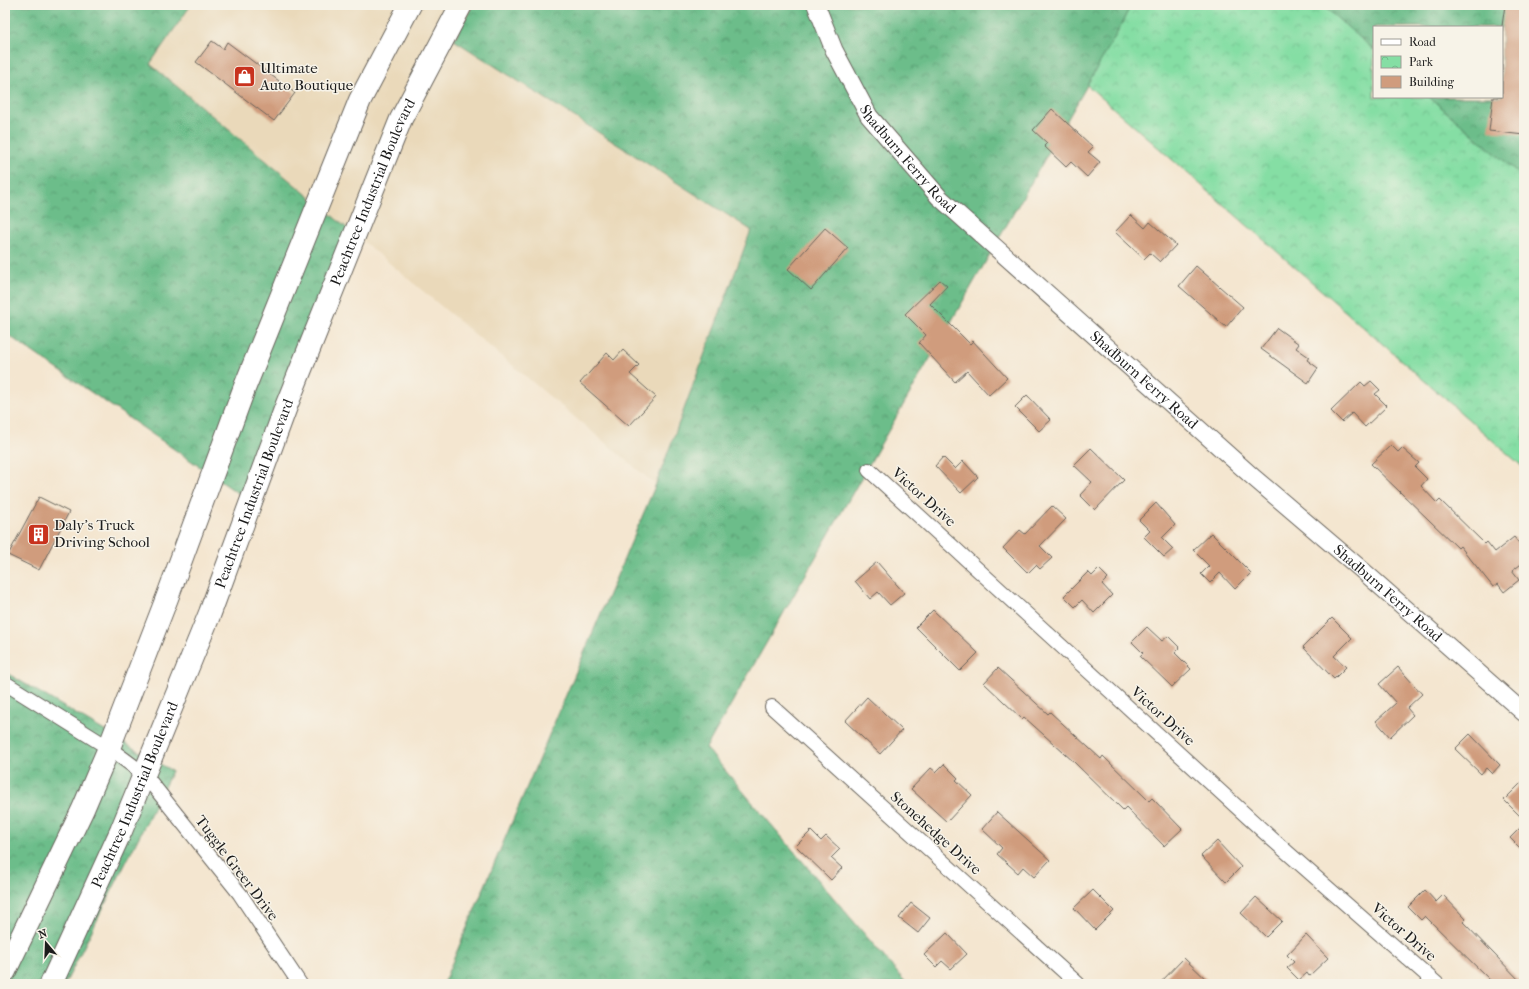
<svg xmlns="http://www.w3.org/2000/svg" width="1529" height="989" viewBox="0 0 1529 989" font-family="'IM FELL French Canon',serif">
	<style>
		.built { fill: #ead9ba }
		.forest { fill: url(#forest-crowns); stroke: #446c53 }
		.park { fill: url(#park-crowns); stroke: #507d60 }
		.building { fill: #d09c7d }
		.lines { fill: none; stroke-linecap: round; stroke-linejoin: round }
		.minor-casing { stroke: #68635b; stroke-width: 16 }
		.tertiary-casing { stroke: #68635b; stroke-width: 19 }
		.primary-casing { stroke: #68635b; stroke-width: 24 }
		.minor { stroke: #fff; stroke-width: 14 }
		.tertiary { stroke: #fff; stroke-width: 17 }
		.primary { stroke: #fff; stroke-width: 22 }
		.labels { text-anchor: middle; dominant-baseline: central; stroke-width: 3; stroke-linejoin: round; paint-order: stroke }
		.poi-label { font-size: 15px; fill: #1c1c1c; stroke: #f7f3e8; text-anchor: start }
		.street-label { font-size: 15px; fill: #1c1c1c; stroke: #f7f3e8 }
	</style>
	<defs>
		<pattern id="forest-crowns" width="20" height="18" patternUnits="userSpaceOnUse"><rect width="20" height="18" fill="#6cbd8a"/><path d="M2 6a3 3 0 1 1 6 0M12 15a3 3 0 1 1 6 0" fill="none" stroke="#589970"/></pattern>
		<pattern id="park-crowns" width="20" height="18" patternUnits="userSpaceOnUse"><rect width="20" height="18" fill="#85dea4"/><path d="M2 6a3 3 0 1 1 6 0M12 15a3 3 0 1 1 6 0" fill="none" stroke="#72be8d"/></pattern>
	</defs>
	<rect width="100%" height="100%" fill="#f7f3e8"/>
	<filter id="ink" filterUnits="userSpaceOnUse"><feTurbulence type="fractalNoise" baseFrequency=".025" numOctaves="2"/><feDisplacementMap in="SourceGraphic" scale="8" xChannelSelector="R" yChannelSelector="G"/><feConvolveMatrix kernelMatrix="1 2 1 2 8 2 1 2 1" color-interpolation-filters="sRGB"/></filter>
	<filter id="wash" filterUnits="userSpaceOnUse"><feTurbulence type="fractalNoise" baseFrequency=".012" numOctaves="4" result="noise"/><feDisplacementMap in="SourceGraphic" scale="16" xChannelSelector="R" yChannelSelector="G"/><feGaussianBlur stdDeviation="0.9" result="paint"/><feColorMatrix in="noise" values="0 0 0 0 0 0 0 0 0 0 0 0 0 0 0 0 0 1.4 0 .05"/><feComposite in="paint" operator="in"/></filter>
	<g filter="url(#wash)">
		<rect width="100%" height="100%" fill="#f4e6d0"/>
		<path class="built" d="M191,5H473L454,40L751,230L655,484L150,64Z"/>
		<g class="forest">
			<path d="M5,5H191L150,64L354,234L251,502L5,333Z"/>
			<path d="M473,5H1131L1116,35L706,748L907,984H443L656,484L751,230L454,40Z"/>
			<path d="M1322,5H1524V178L1429,97H1502V27H1374V50Z"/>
			<path d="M5,672L172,771L65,984H5Z"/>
		</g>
		<path class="park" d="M1131,5H1322L1374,50V97H1429L1524,178V468L1087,85L1116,35Z"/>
		<g id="blocks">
			<g class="building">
				<path d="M1505,5H1524V135L1489,131L1493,97H1502V26Z"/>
				<path d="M212,41L223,49L227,42L295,93L274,121L196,62Z"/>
				<path d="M1052,109L1093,147L1088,152L1100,162L1087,177L1071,162L1066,167L1044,146L1047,143L1033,130Z"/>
				<path d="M1131,215L1145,228L1150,222L1176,245L1160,262L1150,253L1144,259L1115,232Z"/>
				<path d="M825,228L848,248L811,290L788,269Z"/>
				<path d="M1196,266L1243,307L1226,327L1179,286Z"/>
				<path d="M940,280L947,286L930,304L970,344L973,341L1007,378L989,395L967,371L955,382L919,343L926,335L905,314Z"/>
				<path d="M1277,328L1299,344L1296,348L1309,357L1307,360L1318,368L1308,383L1261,349Z"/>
				<path d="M623,350L639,365L630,374L656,397L629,426L580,383L607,353L614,360Z"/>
				<path d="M1371,381L1380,390L1375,394L1387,406L1365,427L1352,413L1342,422L1331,411L1361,382L1365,386Z"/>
				<path d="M1027,395L1051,420L1039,431L1015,407Z"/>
				<path d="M1391,445L1398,452L1402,448L1419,463L1415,467L1427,479L1421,486L1437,503L1440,500L1485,544L1487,542L1495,552L1514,537L1519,543L1524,539V562L1512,571L1519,580L1504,592L1498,584L1493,587L1460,546L1458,548L1371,464Z"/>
				<path d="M1091,448L1124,480L1095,510L1080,495L1092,482L1074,465Z"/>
				<path d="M943,457L955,469L963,461L978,477L961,493L935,466Z"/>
				<path d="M39,497L69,512L39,570L8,555Z"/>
				<path d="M1156,503L1175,525L1162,538L1173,549L1164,557L1144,537L1150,531L1139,520Z"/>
				<path d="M1052,506L1066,519L1040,546L1052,558L1040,569L1036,565L1028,573L1003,548L1020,530L1025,534Z"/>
				<path d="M1211,533L1251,573L1235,589L1220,573L1210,583L1201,574L1209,566L1193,550Z"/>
				<path d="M877,562L904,593L890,605L878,592L870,599L855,581Z"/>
				<path d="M1099,569L1108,578L1102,584L1112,595L1094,613L1082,600L1075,607L1064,596L1088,572L1092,576Z"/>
				<path d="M933,610L978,653L960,671L916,627Z"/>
				<path d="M1332,618L1352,638L1334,656L1346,667L1334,679L1303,647Z"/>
				<path d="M1147,627L1162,641L1168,636L1180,648L1175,653L1191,669L1172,687L1140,656L1143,653L1132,642Z"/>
				<path d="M1398,667L1422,694L1407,708L1413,715L1390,737L1376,721L1396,703L1379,684Z"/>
				<path d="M998,668L1048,714L1050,712L1101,759L1103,756L1149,801L1152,798L1182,829L1164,846L1126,807L1123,810L1074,762L1024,717L1022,719L984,683Z"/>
				<path d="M867,697L902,730L880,754L845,721Z"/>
				<path d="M1470,734L1500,765L1492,774L1486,768L1481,774L1455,749Z"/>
				<path d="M944,764L958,778L956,780L972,795L947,822L911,789L931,768L936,772Z"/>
				<path d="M1524,780V820L1504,800Z"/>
				<path d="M997,812L1050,860L1034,877L1023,867L1018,873L997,854L1002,848L982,829Z"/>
				<path d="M1524,824V852L1510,838Z"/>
				<path d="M811,831L821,841L826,836L840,849L831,858L842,868L831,880L796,846Z"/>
				<path d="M1217,841L1241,867L1226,882L1201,856Z"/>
				<path d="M1093,890L1114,911L1095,930L1074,908Z"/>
				<path d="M1425,890L1436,902L1443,895L1466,919L1463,922L1523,984H1494L1425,916L1421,920L1408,907Z"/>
				<path d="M1256,897L1282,921L1266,937L1241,913Z"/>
				<path d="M911,903L930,918L918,933L899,918Z"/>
				<path d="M947,933L967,954L951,969L942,961L936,967L924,955Z"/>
				<path d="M1306,935L1328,958L1309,976L1307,973L1299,980L1287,968L1294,962L1287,955Z"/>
				<path d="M1184,958L1211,984H1159Z"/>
			</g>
		</g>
	</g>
	<g filter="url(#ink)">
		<use href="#blocks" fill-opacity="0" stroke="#68635b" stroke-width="1"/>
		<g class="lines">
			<defs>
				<g id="minor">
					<path d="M869,470L1272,839L1437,984"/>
					<path d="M5,683L109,748L144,774L240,894L300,984"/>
					<path d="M772,707L1078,984"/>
				</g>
				<g id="tertiary">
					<path id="s1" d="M816,5L834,50L869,116L939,197L1253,477L1362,570L1524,713"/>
				</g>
				<g id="primary">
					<path d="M5,971L83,809L109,748L167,598L244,389L360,100L410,5"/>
					<path id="s2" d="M51,984L121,831L210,613L287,404L401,119L461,5"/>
				</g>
			</defs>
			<use href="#minor" class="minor-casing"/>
			<use href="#tertiary" class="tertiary-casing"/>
			<use href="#primary" class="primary-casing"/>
			<use href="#minor" class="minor"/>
			<use href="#tertiary" class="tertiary"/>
			<use href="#primary" class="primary"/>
		</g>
	</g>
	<defs>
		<symbol id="shop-square" viewBox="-11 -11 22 22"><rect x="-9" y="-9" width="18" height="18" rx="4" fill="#c8321e" stroke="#f7f3e8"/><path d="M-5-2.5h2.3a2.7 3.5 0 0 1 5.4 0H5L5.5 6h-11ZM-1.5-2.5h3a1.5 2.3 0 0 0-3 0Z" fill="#fff"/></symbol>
		<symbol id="building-square" viewBox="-11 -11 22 22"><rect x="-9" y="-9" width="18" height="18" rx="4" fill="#c8321e" stroke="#f7f3e8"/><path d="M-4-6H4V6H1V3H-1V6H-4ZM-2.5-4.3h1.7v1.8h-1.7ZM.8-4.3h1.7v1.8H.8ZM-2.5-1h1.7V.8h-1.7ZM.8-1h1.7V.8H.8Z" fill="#fff"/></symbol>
	</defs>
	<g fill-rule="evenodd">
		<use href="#shop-square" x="232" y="64" width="25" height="25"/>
		<use href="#building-square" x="26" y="522" width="25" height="25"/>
	</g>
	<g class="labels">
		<g class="poi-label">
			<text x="260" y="68">Ultimate<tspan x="260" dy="17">Auto Boutique</tspan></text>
			<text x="54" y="525">Daly's Truck<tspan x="54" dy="17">Driving School</tspan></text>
		</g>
		<g class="street-label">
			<text stroke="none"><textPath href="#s1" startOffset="181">Shadburn Ferry Road</textPath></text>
			<text stroke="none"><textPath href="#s2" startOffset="855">Peachtree Industrial Boulevard</textPath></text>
			<text stroke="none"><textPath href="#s1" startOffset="505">Shadburn Ferry Road</textPath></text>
			<text stroke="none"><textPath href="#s2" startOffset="531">Peachtree Industrial Boulevard</textPath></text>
			<text transform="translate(924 497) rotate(42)">Victor Drive</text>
			<text stroke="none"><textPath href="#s1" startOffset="829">Shadburn Ferry Road</textPath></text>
			<text transform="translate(1163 716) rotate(42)">Victor Drive</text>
			<text stroke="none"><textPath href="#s2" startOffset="207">Peachtree Industrial Boulevard</textPath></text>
			<text transform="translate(936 833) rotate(42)">Stonehedge Drive</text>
			<text transform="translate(237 868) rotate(53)">Tuggle Greer Drive</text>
			<text transform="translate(1404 932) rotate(41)">Victor Drive</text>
		</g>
	</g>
	<rect width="1529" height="989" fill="none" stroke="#f7f3e8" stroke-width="20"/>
	<rect x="1373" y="26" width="130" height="72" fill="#f7f3e8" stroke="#9f9d96"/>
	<rect x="1381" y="39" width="20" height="6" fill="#ffffff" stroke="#9f9d96"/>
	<text x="1409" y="46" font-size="12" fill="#1c1c1c">Road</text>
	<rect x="1381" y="56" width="20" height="12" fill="url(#park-crowns)" stroke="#9f9d96"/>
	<text x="1409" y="66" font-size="12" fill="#1c1c1c">Park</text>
	<rect x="1381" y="76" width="20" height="12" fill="#d09c7d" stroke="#9f9d96"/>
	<text x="1409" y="86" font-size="12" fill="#1c1c1c">Building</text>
	<g transform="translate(46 943) rotate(341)" stroke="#f7f3e8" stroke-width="3" paint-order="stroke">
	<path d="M0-3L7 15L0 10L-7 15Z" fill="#1c1c1c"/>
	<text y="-6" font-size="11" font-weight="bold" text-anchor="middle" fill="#1c1c1c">N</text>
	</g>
</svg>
